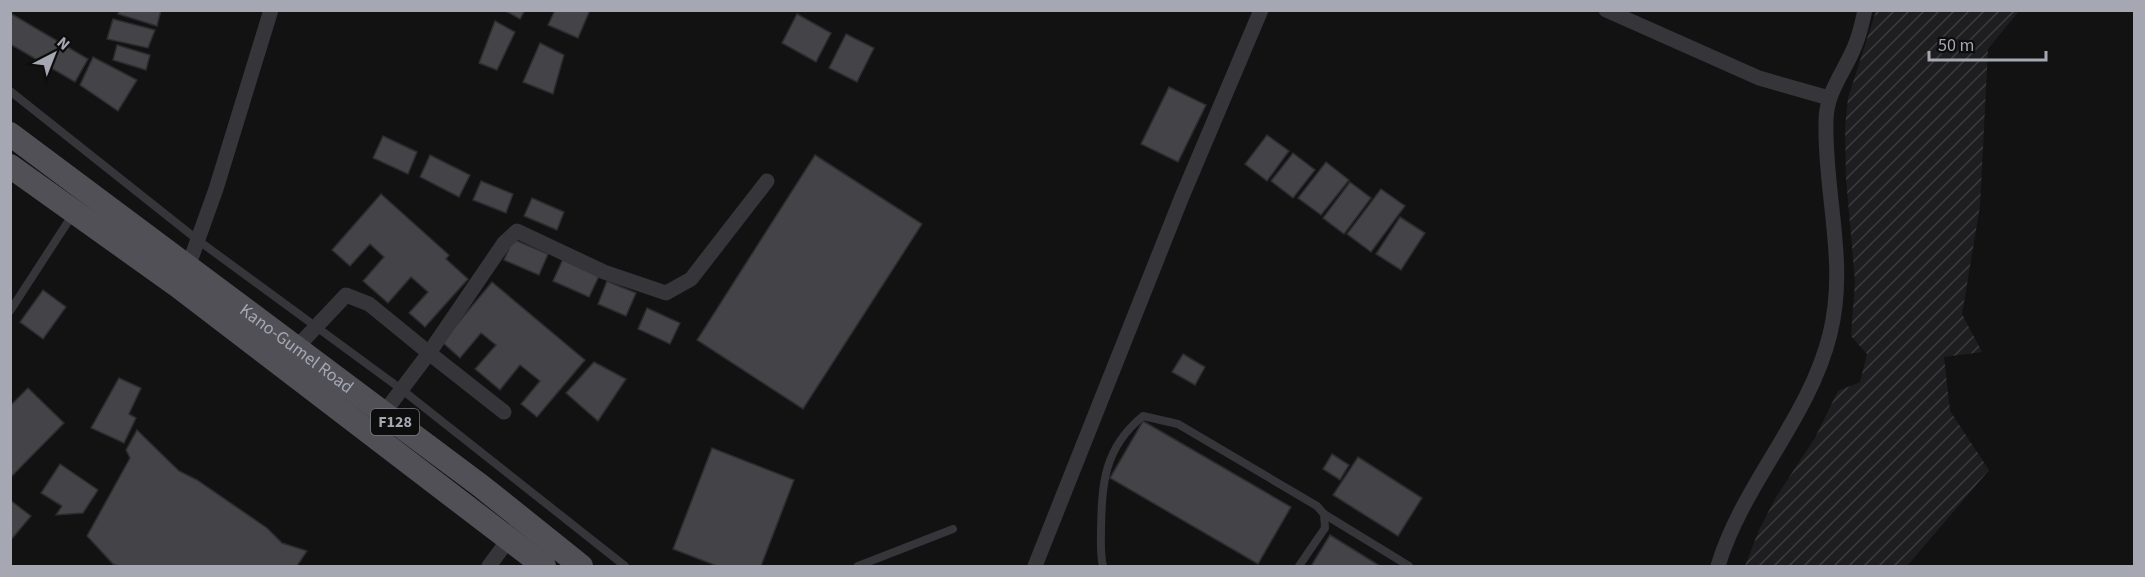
<svg xmlns="http://www.w3.org/2000/svg" width="2145" height="577" viewBox="0 0 2145 577" font-family="'Source Sans 3',sans-serif">
	<style>
		.industrial { fill: url(#industrial-furrows) }
		.building { fill: #444448; stroke: #2d2c2f; stroke-width: 1.5 }
		.lines { fill: none; stroke-linecap: round; stroke-linejoin: round }
		.lane { stroke: #35353a; stroke-width: 8 }
		.street { stroke: #35353a; stroke-width: 15 }
		.primary { stroke: #505056; stroke-width: 24 }
		.labels { text-anchor: middle; dominant-baseline: central; stroke-width: 6; stroke-linejoin: round; paint-order: stroke }
		.shield { fill: #0d0d0e; stroke: #777981; stroke-width: 1.5 }
		.shield-label { font-size: 16px; font-weight: bold; fill: #a5a7b2 }
		.street-label { font-size: 18px; fill: #a5a7b2; stroke: #0d0d0e }
	</style>
	<defs>
		<pattern id="industrial-furrows" width="10" height="10" patternUnits="userSpaceOnUse" patternTransform="scale(1.5)"><rect width="10" height="10" fill="#1e1e20"/><path d="M-1 1l2-2M0 10L10 0M9 11l2-2" fill="none" stroke="#3c3c3e"/></pattern>
	</defs>
	<rect width="100%" height="100%" fill="#121213"/>
	<path class="industrial" d="M1876,11H2019L1988,49L1980,206L1962,314L1982,352L1944,357L1950,411L1989,470L1907,566H1745L1759,530L1776,497L1815,438L1838,391L1860,382L1867,354L1851,336L1855,281L1846,178L1845,128L1848,98Z"/>
	<g class="building">
		<path d="M119,10H161L157,26L118,14Z"/>
		<path d="M504,10H525L520,19Z"/>
		<path d="M555,10H590L578,38L548,25Z"/>
		<path d="M10,13L88,59L75,82L10,44Z"/>
		<path d="M797,14L831,33L816,62L782,43Z"/>
		<path d="M113,19L155,30L148,48L107,39Z"/>
		<path d="M495,21L515,32L497,70L479,63Z"/>
		<path d="M846,34L874,48L857,82L829,68Z"/>
		<path d="M540,43L564,55L553,94L523,82Z"/>
		<path d="M117,45L150,55L146,70L113,60Z"/>
		<path d="M93,57L137,80L118,111L80,85Z"/>
		<path d="M1169,87L1206,105L1178,162L1141,144Z"/>
		<path d="M1267,135L1289,151L1267,181L1245,164Z"/>
		<path d="M383,136L417,152L408,174L373,158Z"/>
		<path d="M1293,153L1315,170L1293,198L1271,181Z"/>
		<path d="M430,155L470,175L459,197L420,177Z"/>
		<path d="M815,155L922,224L803,409L697,340Z"/>
		<path d="M1326,162L1349,180L1321,215L1298,198Z"/>
		<path d="M481,181L513,194L506,213L473,200Z"/>
		<path d="M1350,182L1371,198L1344,234L1323,218Z"/>
		<path d="M1381,189L1405,206L1371,252L1347,234Z"/>
		<path d="M381,194L449,255L446,259L468,279L425,327L409,313L428,292L411,277L388,303L363,281L384,257L370,244L350,266L332,250Z"/>
		<path d="M532,198L564,212L557,230L524,216Z"/>
		<path d="M1400,217L1425,233L1401,270L1376,254Z"/>
		<path d="M513,239L548,254L539,275L504,260Z"/>
		<path d="M563,259L599,276L589,297L553,281Z"/>
		<path d="M607,281L636,293L626,316L598,304Z"/>
		<path d="M492,282L585,360L537,417L521,404L540,381L520,365L500,390L475,369L496,345L481,333L460,358L442,342Z"/>
		<path d="M43,290L66,307L43,339L20,322Z"/>
		<path d="M647,308L680,323L670,344L638,329Z"/>
		<path d="M1183,354L1205,367L1195,385L1172,372Z"/>
		<path d="M594,362L626,379L598,421L566,393Z"/>
		<path d="M119,378L141,388L129,414L136,418L124,443L91,428Z"/>
		<path d="M28,388L64,423L10,478V406Z"/>
		<path d="M1143,421L1291,507L1258,564L1110,478Z"/>
		<path d="M137,430L179,471L197,480L267,528L282,543L307,551L297,566H118L113,564L87,536L130,458L126,450Z"/>
		<path d="M712,448L794,480L761,566H717L673,549Z"/>
		<path d="M1332,454L1349,465L1340,480L1323,469Z"/>
		<path d="M1358,457L1422,498L1398,536L1333,495Z"/>
		<path d="M60,464L98,490L83,513L56,515L62,506L41,493Z"/>
		<path d="M10,500L31,516L10,541Z"/>
		<path d="M1330,535L1380,566H1311Z"/>
	</g>
	<g class="lines">
		<g class="lane">
			<path d="M10,91L199,241L401,389L625,566"/>
			<path d="M10,311L73,214"/>
			<path d="M1324,514L1409,566"/>
			<path d="M858,566L953,529"/>
			<path d="M1103,566C1100,554 1101,543 1101,529C1102,483 1104,448 1143,416L1178,424L1317,506L1324,514L1325,528L1299,566"/>
		</g>
		<g class="street">
			<path d="M1606,10L1759,78L1829,98"/>
			<path d="M188,267L216,189L271,10"/>
			<path d="M297,347L346,295L369,304L429,353L383,414"/>
			<path d="M504,412L429,353L504,243L517,231L604,272L666,293L691,279L767,181"/>
			<path d="M489,566L509,539"/>
			<path d="M1035,566L1181,199L1261,10"/>
			<path d="M1718,566C1743,483 1809,419 1830,334C1848,262 1824,193 1826,121C1826,93 1843,74 1853,50C1859,38 1862,24 1865,10"/>
		</g>
		<g class="primary">
			<path id="s1" d="M10,134L481,486L581,566"/>
			<path d="M10,166L178,286L544,566"/>
		</g>
	</g>
	<g class="labels">
		<rect class="shield" x="371" y="409" width="48" height="26" rx="4.5"/>
		<g class="shield-label">
			<text x="395" y="422">F128</text>
		</g>
		<g class="street-label">
			<text stroke="none"><textPath href="#s1" startOffset="358">Kano-Gumel Road</textPath></text>
		</g>
	</g>
	<rect width="2145" height="577" fill="none" stroke="#a5a7b2" stroke-width="24"/>
	<g transform="translate(54 54) rotate(42)" stroke="#0d0d0e" stroke-width="4.5" paint-order="stroke">
	<path d="M0-4.5L10 22L0 15L-10 22Z" fill="#a5a7b2"/>
	<text y="-9" font-size="16" font-weight="bold" text-anchor="middle" fill="#a5a7b2">N</text>
	</g>
	<path d="M1929 51v9h117v-9" fill="none" stroke="#a5a7b2" stroke-width="3"/>
	<text x="1938" y="51" font-size="18" fill="#a5a7b2" stroke="#0d0d0e" stroke-width="4.5" paint-order="stroke">50 m</text>
</svg>
